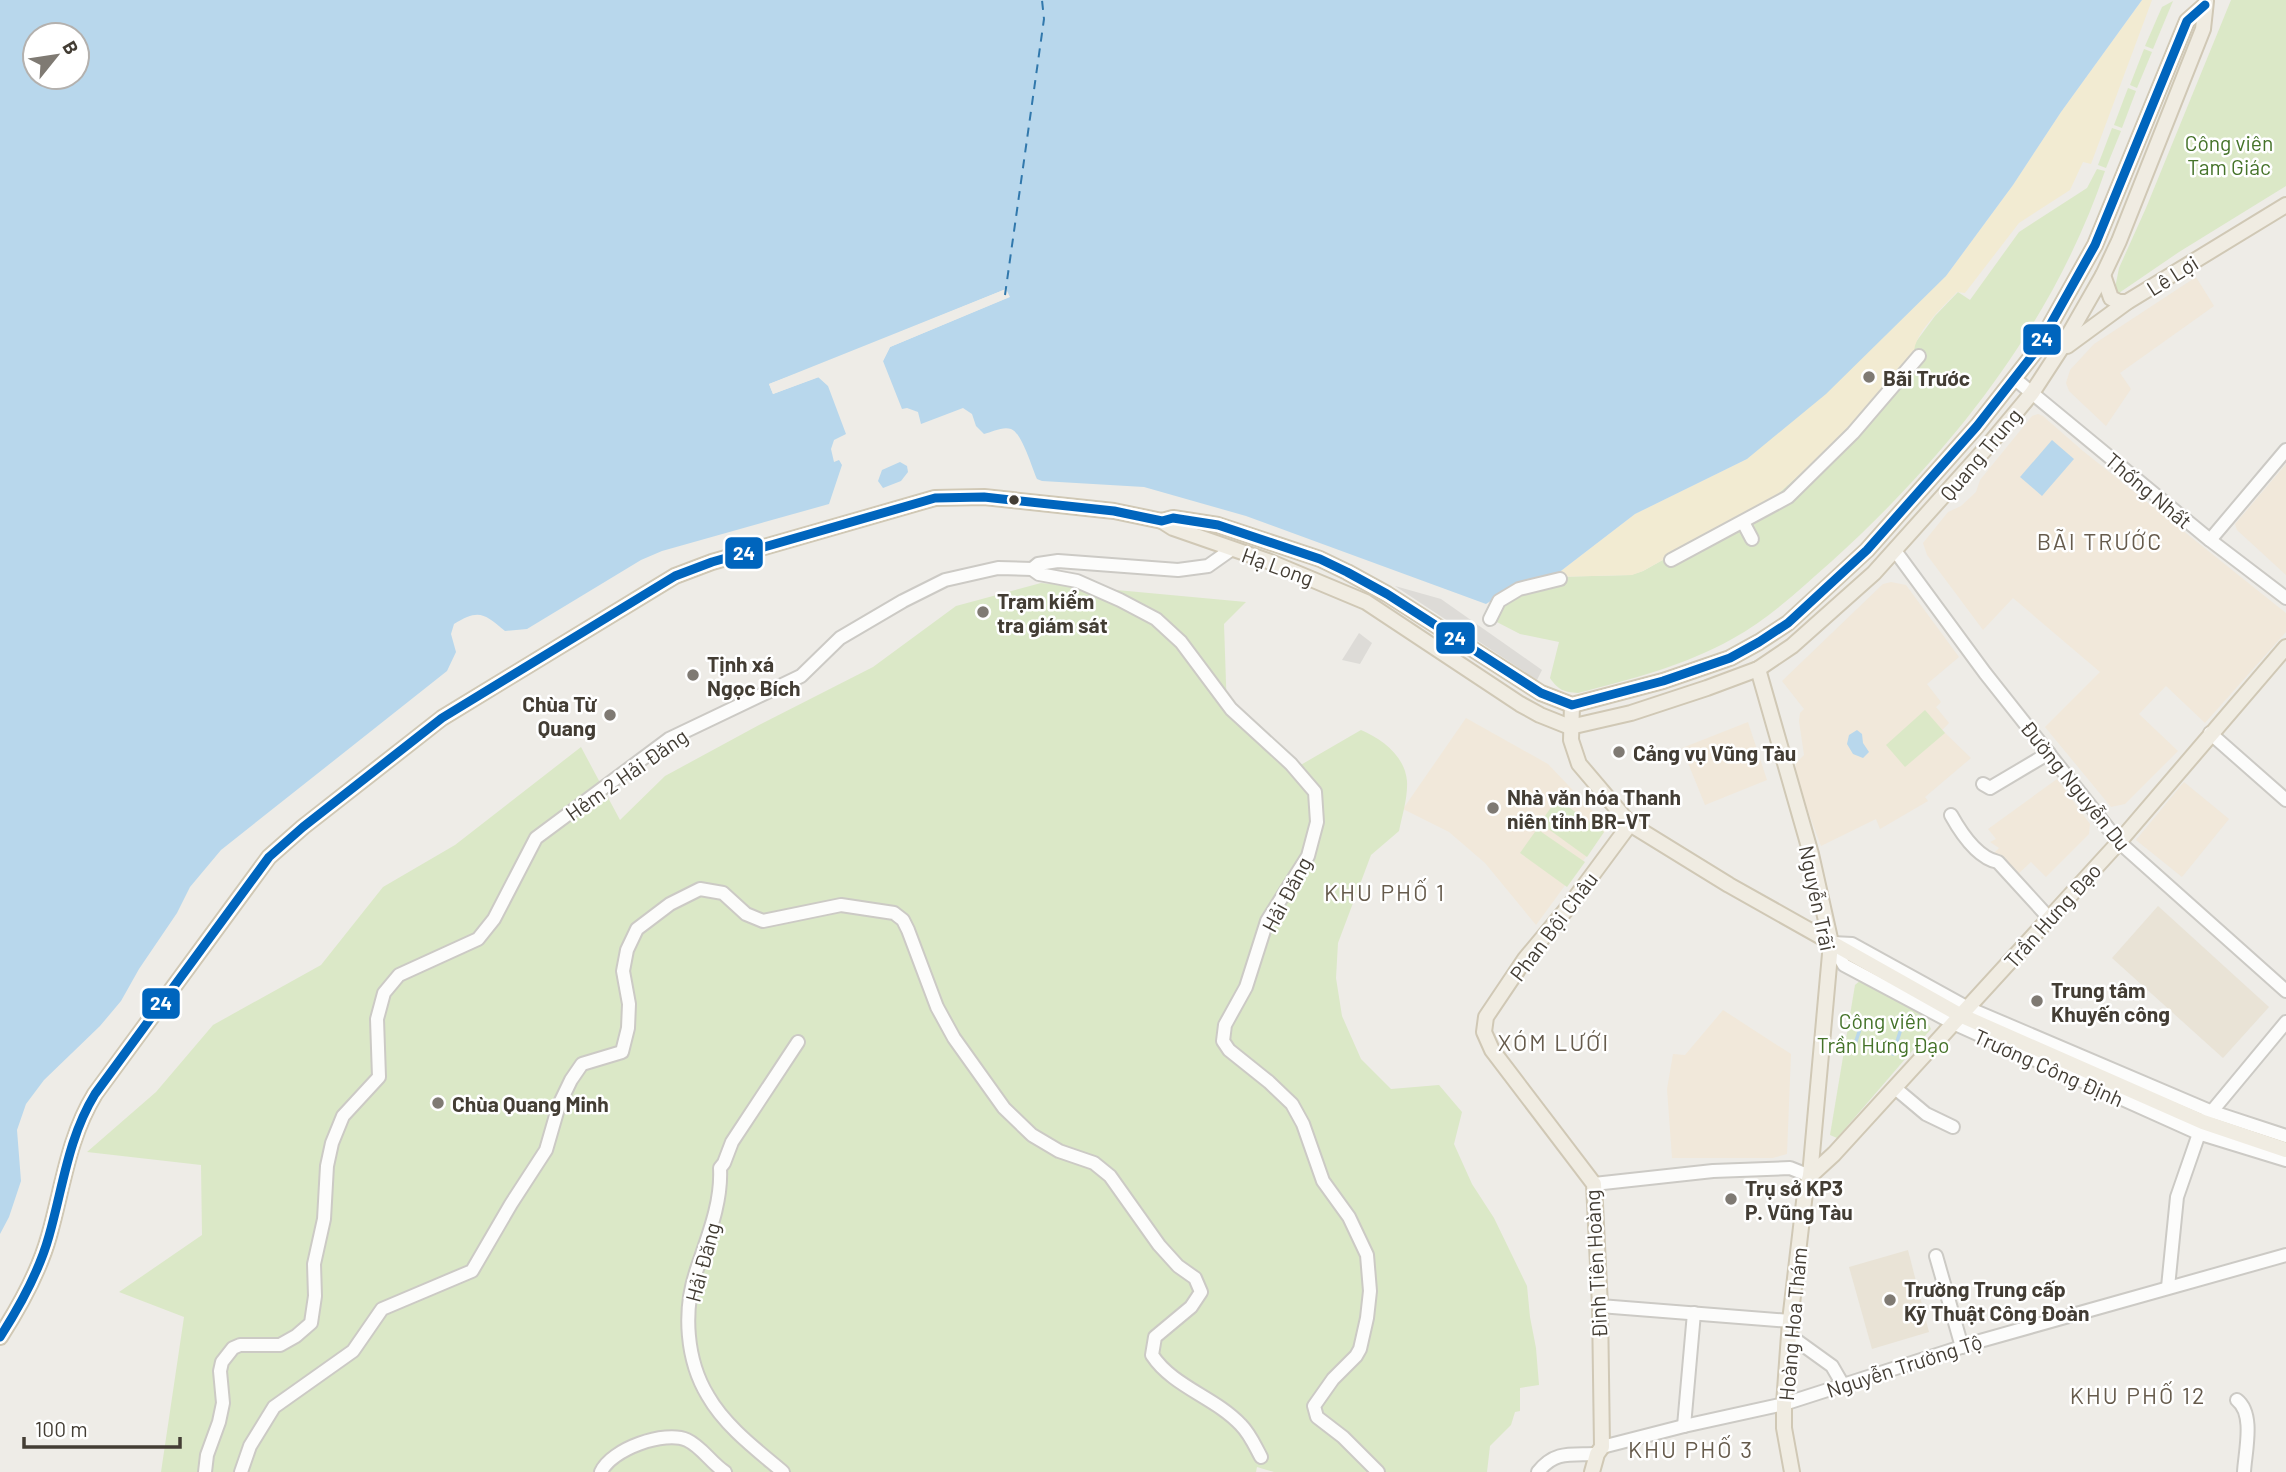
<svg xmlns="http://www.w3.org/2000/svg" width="2286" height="1472" viewBox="0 0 2286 1472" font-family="Barlow,sans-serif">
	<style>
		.commercial { fill: #f1e8da }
		.education { fill: #e9e3d6 }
		.green { fill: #dbe8c7 }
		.sand { fill: #f2ebd2 }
		.parking { fill: #dddbd7 }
		.water { fill: #b8d7ec; fill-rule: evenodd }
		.pier { fill: #eeece7 }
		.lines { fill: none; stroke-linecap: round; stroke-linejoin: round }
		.stream { stroke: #b8d7ec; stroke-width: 3.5 }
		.ferry { stroke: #3178ac; stroke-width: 2; stroke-dasharray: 9 7; stroke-linecap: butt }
		.minor-casing { stroke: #cccac5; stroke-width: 16 }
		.major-casing { stroke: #d0c8b5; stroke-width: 18 }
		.minor { stroke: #fcfcfb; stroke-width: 12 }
		.major { stroke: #f0ece2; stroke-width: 14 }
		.bus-1-casing { stroke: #fff; stroke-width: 14 }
		.bus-1 { stroke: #0065bd; stroke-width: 9 }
		.poi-dot { fill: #7f7a73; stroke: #fff; stroke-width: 2.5 }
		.bus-dot { fill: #433d34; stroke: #fff; stroke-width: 2.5 }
		.labels { text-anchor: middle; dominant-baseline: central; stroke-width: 5; stroke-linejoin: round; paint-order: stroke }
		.park-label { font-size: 21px; fill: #457329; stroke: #fff }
		.street-label { font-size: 21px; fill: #433d34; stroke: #fff }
		.poi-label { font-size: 21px; font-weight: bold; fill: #433d34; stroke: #fff; text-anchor: start }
		.neighbourhood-label { font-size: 23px; letter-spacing: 2px; fill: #665b4c; stroke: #fff }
		.line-badge { stroke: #fff; stroke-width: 2.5 }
		.badge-label { font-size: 19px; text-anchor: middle; font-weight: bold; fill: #fff }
	</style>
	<rect width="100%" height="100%" fill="#eeece7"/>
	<g class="commercial">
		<path d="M2196,277L2214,306L2120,373L2131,389L2106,426L2069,391L2066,383L2070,370L2094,344Z"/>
		<path d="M2038,414L2043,416L2083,451L2286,613V632L2205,723L2166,686L2139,714L2178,751L2125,804L2111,807L2045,727L2100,672L2013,598L1983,630L1927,555L1923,543L1948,512L1961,506L1976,492L1980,480L2032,416Z"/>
		<path d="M2286,464V575L2237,530L2235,524Z"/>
		<path d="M1891,582L1906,585L1959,657L1927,684L1941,702L1936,707L1949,723L1942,730L1971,758L1925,797L1928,801L1880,829L1876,819L1821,846L1795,776L1796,763L1804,755L1799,721L1800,713L1804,709L1782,681L1883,584Z"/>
		<path d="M1466,718L1548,764L1608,827L1536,925L1485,863L1449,832L1403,809Z"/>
		<path d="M1748,722L1767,780L1705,805L1682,748Z"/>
		<path d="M2057,779L2090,824L2089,834L2046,877L2031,862L2017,875L1994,853L1999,848L1990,842L1996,839L1988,829Z"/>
		<path d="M2184,782L2229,819L2182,877L2136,840Z"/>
		<path d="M1723,1010L1791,1054L1787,1154L1773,1158H1672L1667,1089L1673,1054L1685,1055Z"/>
	</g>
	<g class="education">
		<path d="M2158,906L2269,1007L2223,1058L2112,958Z"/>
		<path d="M1908,1250L1929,1332L1872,1349L1849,1267Z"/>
	</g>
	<g class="green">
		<path d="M2231,0H2286V186L2179,252L2119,293L2115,288L2119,268L2146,208Z"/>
		<path d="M2173,1L2153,49L2145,46L2162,7Z"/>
		<path d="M2144,49L2152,52L2137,88L2130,85Z"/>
		<path d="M2128,88L2136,91L2122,128L2114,125Z"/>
		<path d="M2112,128L2121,131L2106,168L2098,165Z"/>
		<path d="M2097,169L2105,171C2053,324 1951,453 1832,561C1800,589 1769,619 1732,639C1684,666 1631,679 1578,693C1564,692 1558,690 1550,678L1559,642L1520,634L1491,619L1498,606L1553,577L1631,575L1643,571L1772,499L1854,426L1935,316L1958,292L1970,300L2019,232L2087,188Z"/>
		<path d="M1041,583L1246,602L1224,624L1227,712L1263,748L1292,770L1361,730C1382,739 1405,756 1407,781C1408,797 1402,816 1399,831L1371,855L1338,943L1336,978L1342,1016L1361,1059L1391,1089L1439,1085L1462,1112L1454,1144L1472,1184L1494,1218L1527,1286L1530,1317L1536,1348L1539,1385L1520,1388V1411L1515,1412L1511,1425L1490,1446L1487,1472H1274L1257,1467L1256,1472H161L184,1317L119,1292L202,1235L201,1165L87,1152L156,1092L213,1025L321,965L383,887L455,845L581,747L620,820L665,776L759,725L873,667L956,606Z"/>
		<path d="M1925,710L1945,733L1905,767L1886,745Z"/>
		<path d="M1557,799L1604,832L1587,857L1540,823Z"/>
		<path d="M1537,829L1585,862L1567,887L1520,853Z"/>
		<path d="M1862,979L1925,1017L1931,1029L1837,1138L1830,1135L1855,985Z"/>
	</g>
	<path class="sand" d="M2142,0H2152L2091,164L2083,162L2070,190L2019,223L1965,293L1957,292C1943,307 1914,333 1914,353L1854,426L1772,499L1643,571L1632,575L1553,577L1635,514L1747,459L1946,276L2013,185L2061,112Z"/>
	<g class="parking">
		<path d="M1395,586L1441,599L1542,670L1537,680Z"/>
		<path d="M1359,633L1372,643L1360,664L1342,660Z"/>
	</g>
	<g class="water">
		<path d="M0,0H2142L2061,112L2013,185L1946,276L1826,394L1747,459L1635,514L1553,577C1528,573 1506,591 1486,604L1246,516L1144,487L1042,481L1037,479C1032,468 1022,433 1011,429C1003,426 992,432 984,434L976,426L972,414L963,408L921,424L918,412L907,408L902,409L883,361L890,347L1009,297L1006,289L769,384L773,394L818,377L828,386L846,434L834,440L831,449L834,462L839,460L842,465L829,504L662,551L641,560L527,629L505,631C485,614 479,608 454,624L451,634L456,652L447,671L221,850L190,887L177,913L139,969L121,1001L100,1026L44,1080L26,1104L17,1130L21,1181L9,1217L0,1234ZM35,35H77V77H35Z"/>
		<path d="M2052,440L2074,459L2042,496L2020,477Z"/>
		<path d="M900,462L907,466L908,472L901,481L883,488L878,481L882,470Z"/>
		<path d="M1857,730L1862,734L1863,743L1869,752L1863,758L1853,754L1847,744L1849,735Z"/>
	</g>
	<g class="pier">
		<path d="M1006,289L1010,297L890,347L883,361L882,356L888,344L1005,295L1004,293L877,345L876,342Z"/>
		<path d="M825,363L826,366L773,386L775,390L817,374L822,376L773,394L769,384Z"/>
	</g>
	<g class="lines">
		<g class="stream">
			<path d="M1855,1044L1863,1020"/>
			<path d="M1893,1054L1900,1032"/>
		</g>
		<path class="ferry" d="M1005,295L1044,19L1042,0"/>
		<defs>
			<g id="minor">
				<path d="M2015,379L2210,540L2286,598"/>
				<path d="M1743,522L1752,539"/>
				<path d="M2210,540L2286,450"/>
				<path d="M1232,549L1208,566L1178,570L1058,561L1038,564L1032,569L1039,574L1077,581L1120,600L1156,619L1181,642L1231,709L1291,764L1315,792L1317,822L1308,856L1267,921L1246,987L1225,1025L1223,1041L1229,1050L1269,1082L1292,1104L1303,1124L1323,1181L1349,1217L1367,1255L1370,1291L1367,1318L1360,1349L1356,1356L1333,1379L1314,1406L1317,1417L1343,1437L1378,1472"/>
				<path d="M1896,552L1985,673L2119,842L2286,991"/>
				<path d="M1671,560L1788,497L1853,433L1919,356"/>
				<path d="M1490,619L1499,601L1519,589L1560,579"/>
				<path d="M2210,733L2286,800"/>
				<path d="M1983,784L1990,788L2049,753"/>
				<path d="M1951,815C1961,833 1978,858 1998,862L2050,919"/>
				<path d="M1831,943L1844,965L1953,1023L2198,1133L2286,1160"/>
				<path d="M1832,943L1852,944L1968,1008L2210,1111L2286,1136"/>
				<path d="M1895,1088L1926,1114L1953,1127"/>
				<path d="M1594,1184L1713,1171L1790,1168L1810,1176"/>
				<path d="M1936,1256L1962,1347"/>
				<path d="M2168,1287L2177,1197L2203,1122L2286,1022"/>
				<path d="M1600,1306L1790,1321"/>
				<path d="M1789,1335L1832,1366L1843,1385"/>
				<path d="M2237,1400C2255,1414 2245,1452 2244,1472"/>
				<path d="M1684,1426L1694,1313"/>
				<path d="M1602,1447L1684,1426L1784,1404L1980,1341L2286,1255"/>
				<path d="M205,1472L207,1455L219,1422L223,1403L220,1371L222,1362L233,1348L240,1345H280L296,1336L311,1323L315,1296L314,1264L324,1219L327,1166L332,1143L343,1116L379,1077L377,1019L384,993L399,975L478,939L494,919L536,838L669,739L801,676L840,638L903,601L945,580L998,568L1032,569"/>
				<path d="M241,1472L250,1446L274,1407L353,1351L382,1309L472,1271L511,1204L546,1150L559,1105L571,1080L582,1064L622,1052L628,1028L629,1004L623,971L627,950L637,929L670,904L700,889L723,893L746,914L763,921L841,905L894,913L903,920L908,930L937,1007L954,1038L1004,1108L1032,1135L1059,1151L1094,1163L1110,1176L1159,1245L1178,1266L1195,1278L1201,1292L1191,1307L1155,1337L1152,1355C1173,1387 1215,1397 1241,1425C1250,1434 1255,1446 1261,1457"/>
				<path d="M601,1472C611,1449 665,1430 687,1440C702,1447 711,1463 725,1472"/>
				<path d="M783,1472C757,1450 725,1426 708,1396C686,1360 683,1311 696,1272C707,1238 722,1204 720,1168L724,1163L732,1142L798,1042"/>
				<path d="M1538,1472C1555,1450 1572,1455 1597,1454"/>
			</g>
			<g id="major">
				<path d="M2103,275L2111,298L2119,302H2127"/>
				<path d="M2067,346L2127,302L2286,205"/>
				<path d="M1162,521L1173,528L1268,561L1366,602L1520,704L1540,715L1570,727L1631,713L1707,688L1758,669L1792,646L1874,573L1987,447L2032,393L2060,350L2103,275L2119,241L2203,29L2206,1"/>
				<path d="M1758,669L1811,854L1831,943L1810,1176L1805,1193L1790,1321L1784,1404V1428L1792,1472"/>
				<path d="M1572,705L1571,740L1579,764L1630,824L1729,885L1960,1015L2203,1122L2286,1150"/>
				<path d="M1810,1176L1834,1154L2119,842L2286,647"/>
				<path d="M0,1337C20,1306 39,1272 49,1236C63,1187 68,1138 95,1094L269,857L303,827L442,718L675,576L712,562L935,498L984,497L1114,511L1162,521L1173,518L1218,525L1320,559L1347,572L1387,594L1541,693L1572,705L1663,681L1730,658L1759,642L1788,623L1867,550L1977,426L2035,352L2095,245L2187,21L2205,5"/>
				<path d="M1592,1472L1597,1454L1602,1447L1600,1306L1594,1184L1492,1050L1484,1032L1486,1017L1525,959L1570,905L1630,824"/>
			</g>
		</defs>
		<use href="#minor" class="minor-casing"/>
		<use href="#major" class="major-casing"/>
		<use href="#minor" class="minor"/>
		<use href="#major" class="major"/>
		<defs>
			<path id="bus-1" d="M0,1337C20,1306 39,1272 49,1236C63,1187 68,1138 95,1094L269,857L303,827L442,718L675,576L712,562L935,498L984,497L1114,511L1162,521L1173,518L1218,525L1320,559L1347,572L1387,594L1541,693L1572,705L1663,681L1730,658L1759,642L1788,623L1867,550L1977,426L2035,352L2095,245L2187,21L2205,5"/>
		</defs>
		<use href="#bus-1" class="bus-1-casing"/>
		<use href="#bus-1" class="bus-1"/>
	</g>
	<g class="poi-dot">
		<circle cx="1869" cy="377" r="7"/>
		<circle cx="983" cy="612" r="7"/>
		<circle cx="693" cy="675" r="7"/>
		<circle cx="610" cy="715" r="7"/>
		<circle cx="1619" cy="752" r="7"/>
		<circle cx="1493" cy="808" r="7"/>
		<circle cx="2037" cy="1001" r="7"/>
		<circle cx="438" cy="1103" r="7"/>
		<circle cx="1731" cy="1199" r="7"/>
		<circle cx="1890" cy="1300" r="7"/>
	</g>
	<circle class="bus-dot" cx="1014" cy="500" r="6"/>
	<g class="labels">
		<g class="park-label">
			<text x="2229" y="142">Công viên<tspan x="2229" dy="24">Tam Giác</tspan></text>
			<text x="1883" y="1020">Công viên<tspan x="1883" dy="24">Trần Hưng Đạo</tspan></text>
		</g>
		<g class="street-label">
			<text transform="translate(2172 275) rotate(-32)">Lê Lợi</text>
			<text transform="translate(1980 454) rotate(-50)">Quang Trung</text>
			<text transform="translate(2149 490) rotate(40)">Thống Nhất</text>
			<text transform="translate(1278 566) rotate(20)">Hạ Long</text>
			<text transform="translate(626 774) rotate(-35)">Hẻm 2 Hải Đăng</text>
			<text transform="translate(2076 785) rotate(51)">Đường Nguyễn Du</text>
			<text transform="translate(1286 894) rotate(-62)">Hải Đăng</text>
			<text transform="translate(1818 898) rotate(78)">Nguyễn Trãi</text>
			<text transform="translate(2052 915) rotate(-48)">Trần Hưng Đạo</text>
			<text transform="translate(1553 926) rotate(-53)">Phan Bội Châu</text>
			<text transform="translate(2049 1067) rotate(24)">Trương Công Định</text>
			<text transform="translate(702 1262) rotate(-75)">Hải Đăng</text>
			<text transform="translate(1595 1264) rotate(-93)">Đinh Tiên Hoàng</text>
			<text transform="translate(1792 1324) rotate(-85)">Hoàng Hoa Thám</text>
			<text transform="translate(1904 1365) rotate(-18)">Nguyễn Trường Tộ</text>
		</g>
		<g class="poi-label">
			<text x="1883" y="377">Bãi Trước</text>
			<text x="997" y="600">Trạm kiểm<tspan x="997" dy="24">tra giám sát</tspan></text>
			<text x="707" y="663">Tịnh xá<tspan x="707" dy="24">Ngọc Bích</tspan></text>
			<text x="596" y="703" text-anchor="end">Chùa Từ<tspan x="596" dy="24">Quang</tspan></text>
			<text x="1633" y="752">Cảng vụ Vũng Tàu</text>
			<text x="1507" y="796">Nhà văn hóa Thanh<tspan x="1507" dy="24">niên tỉnh BR-VT</tspan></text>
			<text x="2051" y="989">Trung tâm<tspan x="2051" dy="24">Khuyến công</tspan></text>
			<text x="452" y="1103">Chùa Quang Minh</text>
			<text x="1745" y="1187">Trụ sở KP3<tspan x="1745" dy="24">P. Vũng Tàu</tspan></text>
			<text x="1904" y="1288">Trường Trung cấp<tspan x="1904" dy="24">Kỹ Thuật Công Đoàn</tspan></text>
		</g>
		<g class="neighbourhood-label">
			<text x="2100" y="541">BÃI TRƯỚC</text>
			<text x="1385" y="892">KHU PHỐ 1</text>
			<text x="1554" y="1042">XÓM LƯỚI</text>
			<text x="2138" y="1395">KHU PHỐ 12</text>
			<text x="1691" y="1449">KHU PHỐ 3</text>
		</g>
	</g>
	<g class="line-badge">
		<rect x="2022" y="323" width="40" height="33" rx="7" fill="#0065bd"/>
		<rect x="724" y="536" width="40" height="34" rx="7" fill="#0065bd"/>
		<rect x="1435" y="621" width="41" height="34" rx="7" fill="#0065bd"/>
		<rect x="141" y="987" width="40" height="33" rx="7" fill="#0065bd"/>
	</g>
	<g class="badge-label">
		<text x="2042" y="346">24</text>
		<text x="744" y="560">24</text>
		<text x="1455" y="645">24</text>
		<text x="161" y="1010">24</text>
	</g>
	<g transform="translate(56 56) rotate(60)"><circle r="33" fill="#ffffff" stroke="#b4b1ae" stroke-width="2"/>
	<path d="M0-5L12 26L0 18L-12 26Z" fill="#7f7a73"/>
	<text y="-10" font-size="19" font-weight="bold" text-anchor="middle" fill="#433d34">B</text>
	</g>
	<path d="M24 1437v10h156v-10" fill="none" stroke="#433d34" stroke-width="3.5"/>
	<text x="35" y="1437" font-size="21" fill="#433d34" stroke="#ffffff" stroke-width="5" paint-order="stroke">100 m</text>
</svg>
